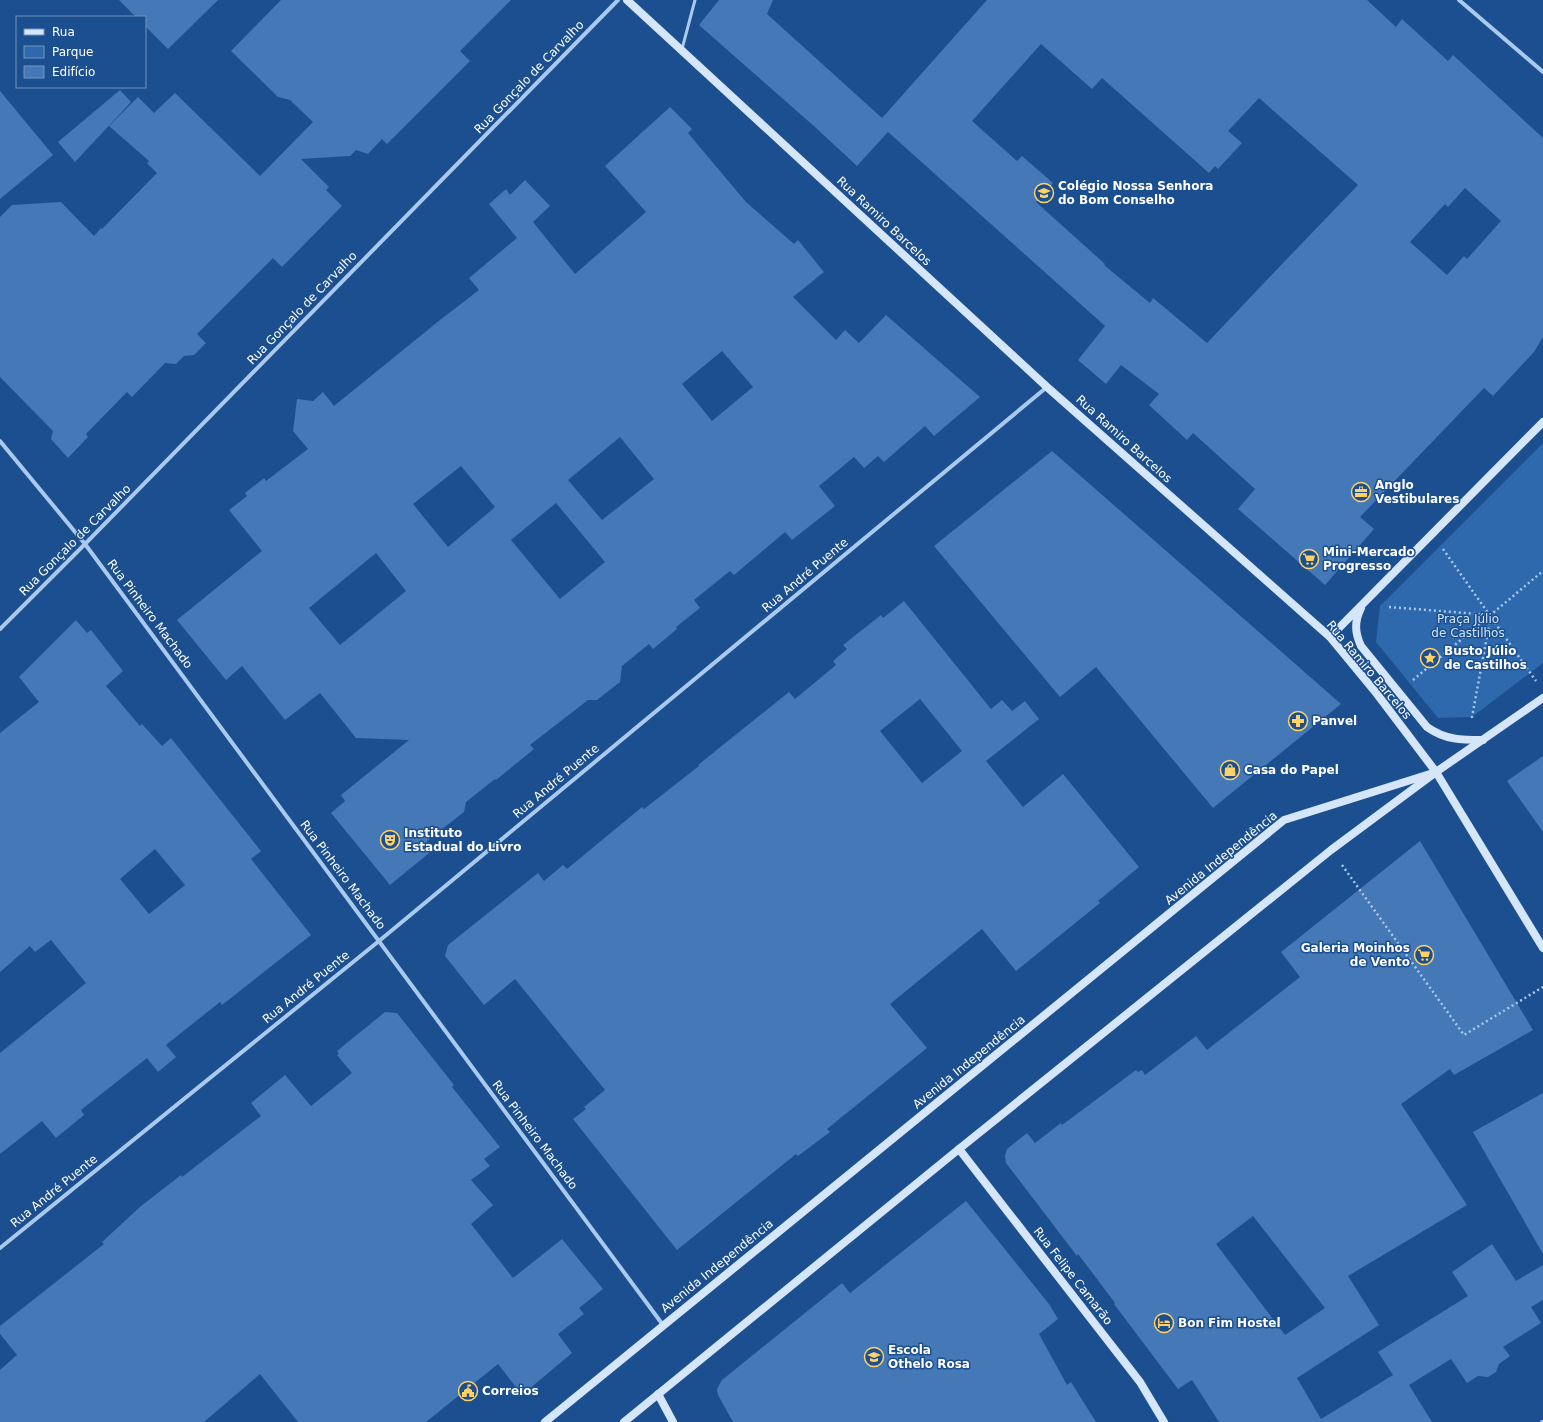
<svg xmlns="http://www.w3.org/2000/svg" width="1543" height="1422" viewBox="0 0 1543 1422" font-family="'DejaVu Sans',sans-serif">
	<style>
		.green { fill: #2e69ad }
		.building { fill: #4478b7; fill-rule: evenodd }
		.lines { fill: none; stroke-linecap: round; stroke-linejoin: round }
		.path { stroke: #a9c9ee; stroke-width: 2.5; stroke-dasharray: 2 3; stroke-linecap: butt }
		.lane { stroke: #a9c9ee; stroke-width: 3 }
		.street { stroke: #a9c9ee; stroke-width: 4 }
		.secondary { stroke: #d6e6fa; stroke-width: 8 }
		.labels { text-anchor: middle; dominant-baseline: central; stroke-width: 3; stroke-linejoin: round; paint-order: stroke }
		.street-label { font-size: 12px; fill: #fff; stroke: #1b4f8f }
		.poi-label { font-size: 12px; font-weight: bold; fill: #fff; stroke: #1b4f8f; text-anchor: start }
		.park-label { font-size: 12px; fill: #cfe3fa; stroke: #1b4f8f }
	</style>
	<rect width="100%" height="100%" fill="#1b4f8f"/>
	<path class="green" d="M1543,443V663L1472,717L1438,718L1376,642L1380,606Z"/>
	<g class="building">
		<path d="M119,0H218L168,49L145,26V17H136Z"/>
		<path d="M281,0H511L460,51L470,61L387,144L382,139L368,154L356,150L350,156L301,159L329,187L326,190L342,206L282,267L273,258L197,334L206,343L194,355L184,356L176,364L165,363L132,397L127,392L86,434L88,437L68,458L51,439L53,431L0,377V217L12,205L61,202L94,236L101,228L102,229L157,173L147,163L149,161L109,126L138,97L154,113L175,93L260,176L313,122L290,100L278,97L231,51Z"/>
		<path d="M719,0H773L767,14L882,118L987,0H1367L1396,27L1402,19L1448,61L1453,55L1543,138V337L1534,352L1493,396L1484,388L1360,517L1374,529L1325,585L1238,509L1255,489L1193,433L1187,440L1149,405L1159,394L1121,365L1106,384L1078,360L1105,326L888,132L857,166L815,127L699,25ZM1041,44L1092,89L1102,78L1209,173L1215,166L1218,169L1242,143L1228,131L1259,98L1358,185L1283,263L1207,343L1153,298L1150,303L1104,265L1105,264L1036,202L1053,183L1022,156L1017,161L972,121ZM1465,188L1501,221L1467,259L1464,256L1447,275L1410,242L1445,204L1448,207Z"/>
		<path d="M120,90L131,102L75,162L58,142Z"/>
		<path d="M0,91L53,155L0,199Z"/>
		<path d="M670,107L692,129L688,133L746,202L794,244L798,240L824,272L793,297L836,340L845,330L859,343L886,315L980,397L934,436L925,426L884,462L878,456L864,468L854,457L819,486L835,506L792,540L785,532L734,575L730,571L694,600L700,608L676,627L677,629L653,649L649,644L622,666L620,682L597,700H588L530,745L534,749L496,780L495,779L466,802L464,812L427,841L434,849L390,885L331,813L345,801L341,795L409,740L356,738L320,693L285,720L242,666L226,680L177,620L262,551L229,510L247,496L245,493L264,478L266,481L308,449L293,431L297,399L313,401L323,392L334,406L440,320L479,290L469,278L517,238L489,204L506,189L510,195L525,180L550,206L533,222L575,274L646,212L605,166ZM722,351L753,387L712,421L682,384ZM620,437L654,479L602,520L568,480ZM461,466L495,507L448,547L413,504ZM556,503L605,562L560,599L511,540ZM376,553L406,591L340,645L309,608Z"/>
		<path d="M1052,451L1341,704L1213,808L1096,667L1060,697L934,546Z"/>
		<path d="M904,601L991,709L1002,700L1012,711L1025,701L1039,719L986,761L1023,807L1063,774L1139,867L1098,901L1100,903L1016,971L982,929L890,1004L927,1048L827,1129L830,1132L798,1156L796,1154L677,1250L573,1119L586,1109L584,1107L605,1090L515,979L484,1005L445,956L448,945L538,873L544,881L563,865L567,869L642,807L644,809L699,766L698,765L789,692L795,699L836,665L833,661L847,649L843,645L881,615L883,618ZM920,699L962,751L922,783L880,731Z"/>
		<path d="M76,620L87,633L91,630L123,671L106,686L140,726L142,724L162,746L171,738L261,851L251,859L311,935L222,1005L220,1002L166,1045L176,1057L158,1072L147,1058L81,1110L84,1115L56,1138L42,1121L0,1154V1053L86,983L51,940L35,952L30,946L0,972V733L39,702L19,677ZM155,849L185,885L149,914L120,879Z"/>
		<path d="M1543,756V832L1507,781Z"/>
		<path d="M1420,841L1533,1030L1454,1075L1450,1069L1401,1104L1467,1205L1348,1276L1379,1325L1297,1378L1321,1419L1393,1375L1378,1352L1468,1296L1452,1272L1492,1244L1516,1281L1543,1265V1300L1531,1307L1541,1323L1503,1347L1510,1356L1499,1364L1496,1372L1488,1377L1478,1376L1467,1383L1451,1359L1409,1385L1432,1422H1219L1192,1380L1178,1389L1114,1304L1115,1303L1078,1254L1077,1256L1006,1163L1005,1156L1007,1149L1027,1133L1035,1143L1061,1123L1062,1125L1136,1070L1138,1072L1142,1070L1145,1075L1196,1036L1207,1050L1300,977L1281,952ZM1253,1216L1325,1308L1285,1335L1216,1244Z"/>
		<path d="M385,1012L397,1013L454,1085L452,1087L500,1147L484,1159L490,1166L471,1180L493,1205L471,1224L513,1278L562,1239L603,1289L579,1308L584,1314L558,1334L572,1353L522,1395L498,1364L426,1422H298L260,1374L204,1422H0V1370L17,1355L0,1334V1326L104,1244L102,1242L141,1206L181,1175L182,1177L261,1116L251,1103L285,1075L311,1106L352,1073L337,1055L339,1054L337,1051Z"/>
		<path d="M1543,1093V1254L1473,1132Z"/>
		<path d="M966,1201L1049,1304L1058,1319L1039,1334L1067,1385L1071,1382L1096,1422H733L718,1395L717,1389L722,1380L842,1283L850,1293Z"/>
	</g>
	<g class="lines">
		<g class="path">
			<path d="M1443,549L1536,681"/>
			<path d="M1389,607L1491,615L1472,717L1473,720"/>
			<path d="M1413,680L1543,571"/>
			<path d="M1342,865L1464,1035L1543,987"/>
		</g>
		<path class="lane" d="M682,49L695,0"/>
		<g class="street">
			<path d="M1459,0L1543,72"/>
			<path d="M0,441L85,544L663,1325"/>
			<path d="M0,629L85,544L618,0"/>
			<path d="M0,1248L379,941L1047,387"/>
			<path d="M1542,1422H1543"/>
		</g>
		<g class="secondary">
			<path d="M627,0L1047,387L1330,637L1377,694L1436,772L1543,948"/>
			<path d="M1361,608C1354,622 1355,633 1361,646L1427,727C1445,740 1462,740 1483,740"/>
			<path d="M1330,637L1543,422"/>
			<path d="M959,1149L1140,1382L1164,1422"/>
			<path d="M658,1394L673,1422"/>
			<path d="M545,1422L1284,820L1430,774"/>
			<path d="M624,1422L959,1149L1331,850L1436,772L1543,698"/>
		</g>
	</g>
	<defs>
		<symbol id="school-ring" viewBox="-11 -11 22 22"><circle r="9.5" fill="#1b4f8f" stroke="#ffd166" stroke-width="1.5"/><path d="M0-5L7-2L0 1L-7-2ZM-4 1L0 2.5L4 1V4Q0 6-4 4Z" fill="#ffd166"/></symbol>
		<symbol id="office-ring" viewBox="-11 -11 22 22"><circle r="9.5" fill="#1b4f8f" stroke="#ffd166" stroke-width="1.5"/><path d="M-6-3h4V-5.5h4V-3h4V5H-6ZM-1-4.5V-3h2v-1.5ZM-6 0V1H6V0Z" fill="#ffd166"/></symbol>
		<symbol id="supermarket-ring" viewBox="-11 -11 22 22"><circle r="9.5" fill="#1b4f8f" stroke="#ffd166" stroke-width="1.5"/><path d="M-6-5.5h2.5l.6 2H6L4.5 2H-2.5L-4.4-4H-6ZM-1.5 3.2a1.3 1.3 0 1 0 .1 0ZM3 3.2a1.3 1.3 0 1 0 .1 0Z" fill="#ffd166"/></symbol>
		<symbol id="sight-ring" viewBox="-11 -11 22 22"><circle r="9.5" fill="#1b4f8f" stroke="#ffd166" stroke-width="1.5"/><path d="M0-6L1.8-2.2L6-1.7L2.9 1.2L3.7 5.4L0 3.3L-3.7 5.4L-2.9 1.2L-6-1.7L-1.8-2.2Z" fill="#ffd166"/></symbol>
		<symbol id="pharmacy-ring" viewBox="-11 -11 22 22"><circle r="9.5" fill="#1b4f8f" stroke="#ffd166" stroke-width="1.5"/><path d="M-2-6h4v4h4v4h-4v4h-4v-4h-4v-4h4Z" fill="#ffd166"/></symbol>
		<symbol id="shop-ring" viewBox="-11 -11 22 22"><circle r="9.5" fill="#1b4f8f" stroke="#ffd166" stroke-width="1.5"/><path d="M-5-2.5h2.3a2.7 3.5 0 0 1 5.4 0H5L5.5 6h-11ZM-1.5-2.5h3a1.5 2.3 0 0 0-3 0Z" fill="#ffd166"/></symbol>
		<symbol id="theatre-ring" viewBox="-11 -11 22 22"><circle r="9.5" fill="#1b4f8f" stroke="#ffd166" stroke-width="1.5"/><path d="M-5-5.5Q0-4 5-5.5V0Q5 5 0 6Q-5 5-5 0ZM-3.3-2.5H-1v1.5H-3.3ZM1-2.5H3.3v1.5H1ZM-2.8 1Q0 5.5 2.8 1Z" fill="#ffd166"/></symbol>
		<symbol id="hotel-ring" viewBox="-11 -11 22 22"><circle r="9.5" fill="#1b4f8f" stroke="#ffd166" stroke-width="1.5"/><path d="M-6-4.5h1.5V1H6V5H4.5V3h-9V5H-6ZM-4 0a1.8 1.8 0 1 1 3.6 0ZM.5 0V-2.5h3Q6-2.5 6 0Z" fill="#ffd166"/></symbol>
		<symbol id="civic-ring" viewBox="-11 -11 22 22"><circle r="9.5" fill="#1b4f8f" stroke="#ffd166" stroke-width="1.5"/><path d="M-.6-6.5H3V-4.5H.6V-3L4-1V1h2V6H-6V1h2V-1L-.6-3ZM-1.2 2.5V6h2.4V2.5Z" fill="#ffd166"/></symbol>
	</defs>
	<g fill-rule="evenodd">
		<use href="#school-ring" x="1033" y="182" width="22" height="22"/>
		<use href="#office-ring" x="1350" y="481" width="22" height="22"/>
		<use href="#supermarket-ring" x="1298" y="548" width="22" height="22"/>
		<use href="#sight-ring" x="1419" y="647" width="22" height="22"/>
		<use href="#pharmacy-ring" x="1287" y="710" width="22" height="22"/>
		<use href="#shop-ring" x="1219" y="759" width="22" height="22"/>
		<use href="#theatre-ring" x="379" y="829" width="22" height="22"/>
		<use href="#supermarket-ring" x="1413" y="944" width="22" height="22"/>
		<use href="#hotel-ring" x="1153" y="1312" width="22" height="22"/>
		<use href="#school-ring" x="863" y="1346" width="22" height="22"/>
		<use href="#civic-ring" x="457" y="1380" width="22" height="22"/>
	</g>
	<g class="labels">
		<g class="street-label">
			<text transform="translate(529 77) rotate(-46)">Rua Gonçalo de Carvalho</text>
			<text transform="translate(884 221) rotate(43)">Rua Ramiro Barcelos</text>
			<text transform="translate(302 308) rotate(-46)">Rua Gonçalo de Carvalho</text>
			<text transform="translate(1124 439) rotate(42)">Rua Ramiro Barcelos</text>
			<text transform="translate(75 540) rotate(-45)">Rua Gonçalo de Carvalho</text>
			<text transform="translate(805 575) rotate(-40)">Rua André Puente</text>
			<text transform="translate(150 614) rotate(53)">Rua Pinheiro Machado</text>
			<text transform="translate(1369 670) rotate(50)">Rua Ramiro Barcelos</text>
			<text transform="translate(556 781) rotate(-40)">Rua André Puente</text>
			<text transform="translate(1221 858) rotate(-39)">Avenida Independência</text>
			<text transform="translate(343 875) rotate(53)">Rua Pinheiro Machado</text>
			<text transform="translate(306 987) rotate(-39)">Rua André Puente</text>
			<text transform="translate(969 1062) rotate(-39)">Avenida Independência</text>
			<text transform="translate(535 1135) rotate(53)">Rua Pinheiro Machado</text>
			<text transform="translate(54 1191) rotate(-39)">Rua André Puente</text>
			<text transform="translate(717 1266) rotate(-39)">Avenida Independência</text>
			<text transform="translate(1073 1276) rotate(52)">Rua Felipe Camarão</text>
		</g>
		<g class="poi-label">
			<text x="1058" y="186">Colégio Nossa Senhora<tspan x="1058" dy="14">do Bom Conselho</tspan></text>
			<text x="1375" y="485">Anglo<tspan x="1375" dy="14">Vestibulares</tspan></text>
			<text x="1323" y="552">Mini-Mercado<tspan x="1323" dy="14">Progresso</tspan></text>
			<text x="1444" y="651">Busto Júlio<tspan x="1444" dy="14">de Castilhos</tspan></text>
			<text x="1312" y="721">Panvel</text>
			<text x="1244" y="770">Casa do Papel</text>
			<text x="404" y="833">Instituto<tspan x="404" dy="14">Estadual do Livro</tspan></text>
			<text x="1410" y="948" text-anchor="end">Galeria Moinhos<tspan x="1410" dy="14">de Vento</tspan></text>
			<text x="1178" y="1323">Bon Fim Hostel</text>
			<text x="888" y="1350">Escola<tspan x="888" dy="14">Othelo Rosa</tspan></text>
			<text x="482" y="1391">Correios</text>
		</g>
		<g class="park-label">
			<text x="1468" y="619">Praça Júlio<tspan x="1468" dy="14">de Castilhos</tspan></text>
		</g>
	</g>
	<rect x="16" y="16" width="130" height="72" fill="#1b4f8f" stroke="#7695bc"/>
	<rect x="24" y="29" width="20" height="6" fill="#d6e6fa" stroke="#7695bc"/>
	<text x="52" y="36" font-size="12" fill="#ffffff">Rua</text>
	<rect x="24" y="46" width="20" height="12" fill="#2e69ad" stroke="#7695bc"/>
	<text x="52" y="56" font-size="12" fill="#ffffff">Parque</text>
	<rect x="24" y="66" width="20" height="12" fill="#4478b7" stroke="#7695bc"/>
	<text x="52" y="76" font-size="12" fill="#ffffff">Edifício</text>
</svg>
